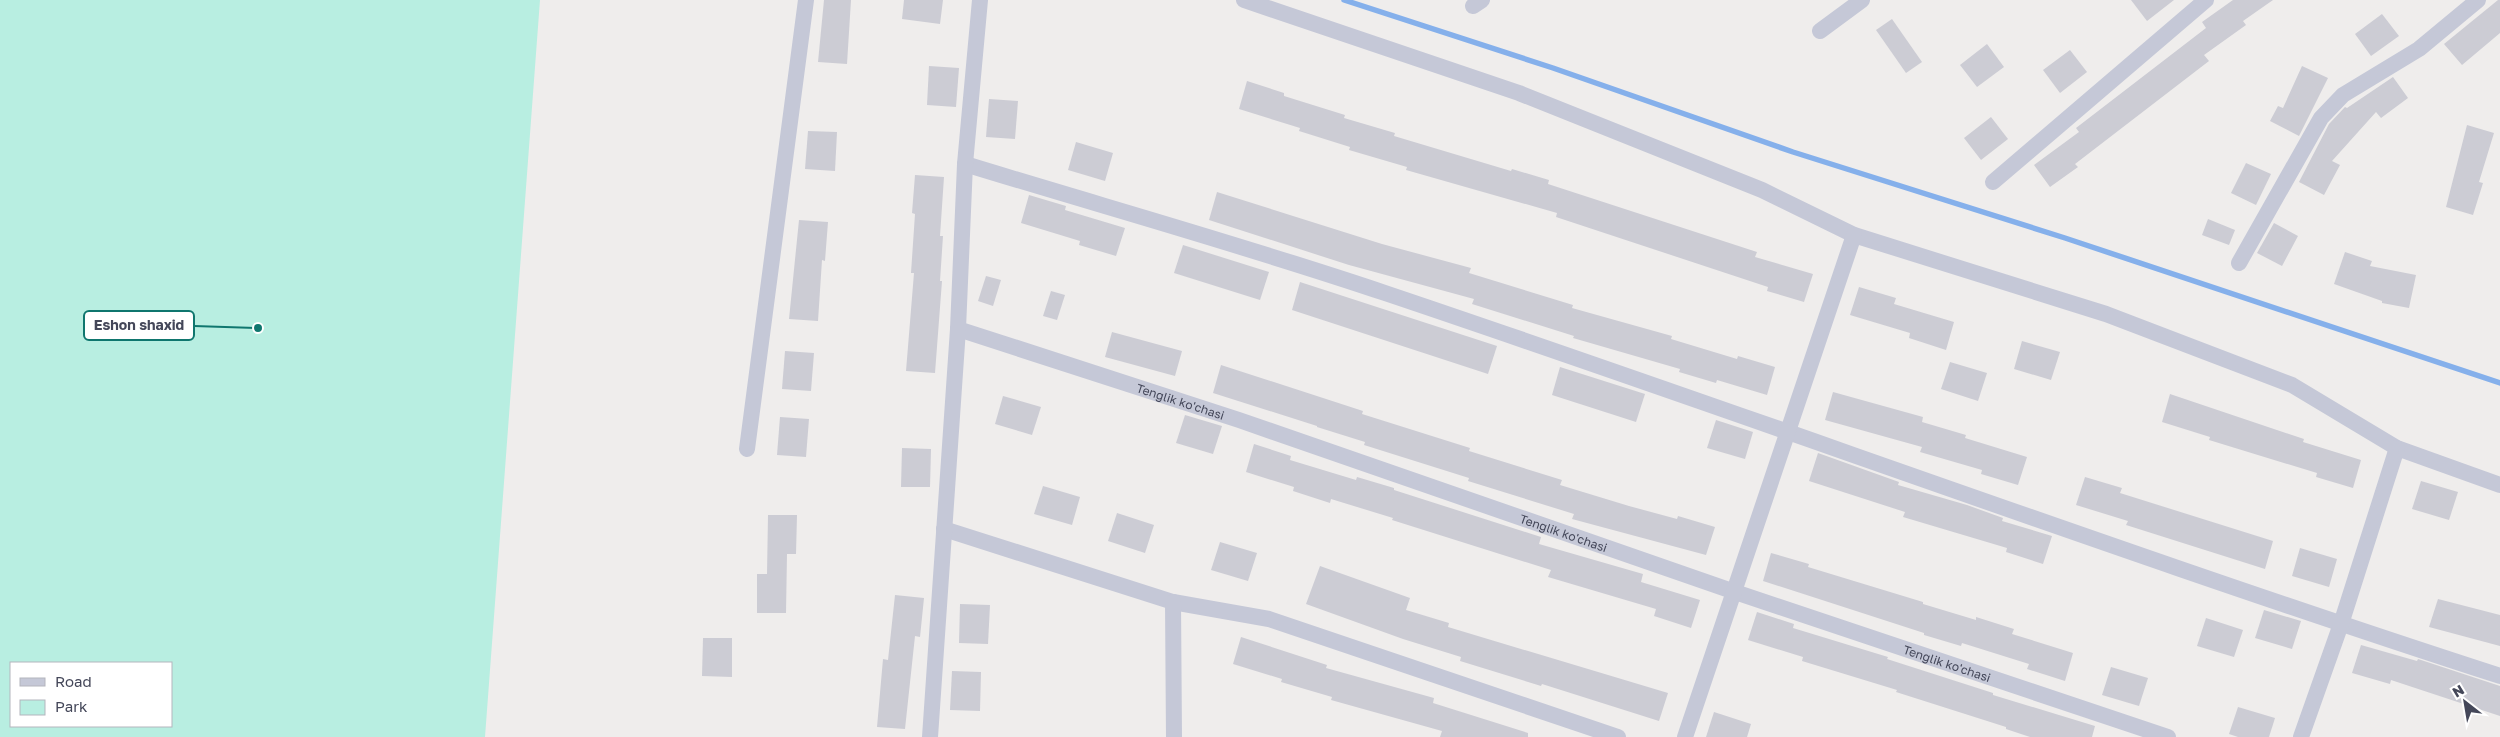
<svg xmlns="http://www.w3.org/2000/svg" width="2500" height="737" viewBox="0 0 2500 737" font-family="'Golos Text',sans-serif">
	<style>
		.green { fill: #b8eee1; fill-rule: evenodd }
		.lines { fill: none; stroke-linecap: round; stroke-linejoin: round }
		.stream { stroke: #85b0eb; stroke-width: 5.5 }
		.building { fill: #ccccd4 }
		.minor { stroke: #c5c8d7; stroke-width: 16 }
		.labels { text-anchor: middle; dominant-baseline: central; stroke-width: 4.5; stroke-linejoin: round; paint-order: stroke }
		.street-label { font-size: 12px; fill: #444759; stroke: #fff }
		.leader { fill: none; stroke: #0f766e; stroke-width: 2 }
		.callout-dot { fill: #0f766e; stroke: #fff; stroke-width: 2 }
		.callout { fill: #fff; stroke: #0f766e; stroke-width: 2 }
		.callout-label { font-size: 14px; text-anchor: middle; font-weight: bold; fill: #444759 }
	</style>
	<rect width="100%" height="100%" fill="#efedec"/>
	<path class="green" d="M0,0H540L485,737H0ZM11,663H171V726H11Z"/>
	<g class="lines">
		<path class="stream" d="M1344,0L1553,68L1793,152L2065,238L2500,383"/>
	</g>
	<g class="building">
		<path d="M824,0H851L847,64L818,62Z"/>
		<path d="M904,0H943L940,24L902,19Z"/>
		<path d="M2131,0H2174L2147,21Z"/>
		<path d="M2233,0H2273L2243,21L2246,25L2204,55L2209,61L2075,164L2078,167L2050,187L2034,165L2079,132L2076,128L2206,28L2202,22Z"/>
		<path d="M2498,0H2500V33L2462,65L2444,44Z"/>
		<path d="M2382,14L2399,36L2371,56L2355,34Z"/>
		<path d="M1892,19L1922,62L1906,73L1876,30Z"/>
		<path d="M1987,44L2004,67L1977,87L1960,65Z"/>
		<path d="M2070,50L2087,72L2060,93L2043,70Z"/>
		<path d="M929,66L959,68L956,107L927,105Z"/>
		<path d="M2302,66L2328,78L2299,136L2270,121L2278,106L2283,108Z"/>
		<path d="M2393,77L2408,98L2381,118L2376,112L2332,161L2340,165L2324,195L2299,182L2329,124L2345,107L2347,108Z"/>
		<path d="M1247,81L1284,93V96L1345,115L1344,118L1395,133L1394,136L1511,171L1512,169L1549,180L1548,184L1757,252L1755,257L1813,274L1804,302L1767,291L1768,287L1556,217L1557,213L1406,170L1407,167L1349,150L1350,147L1299,131L1300,128L1239,109Z"/>
		<path d="M989,99L1018,101L1015,139L986,137Z"/>
		<path d="M1991,117L2008,139L1981,160L1964,138Z"/>
		<path d="M2467,125L2494,133L2479,182L2483,183L2473,215L2446,207Z"/>
		<path d="M808,131L837,132L835,171L805,169Z"/>
		<path d="M1076,142L1113,153L1105,181L1068,170Z"/>
		<path d="M2246,163L2271,174L2256,205L2231,193Z"/>
		<path d="M915,175L944,177L940,236H943L940,281H942L935,373L906,371L914,273H911L915,214L912,213Z"/>
		<path d="M1217,192L1382,244L1471,268L1469,273L1573,305L1572,308L1672,336L1671,339L1737,359L1738,356L1775,367L1767,395L1717,380L1716,383L1679,372L1680,369L1573,338L1574,336L1472,304L1474,299L1349,265L1209,220Z"/>
		<path d="M1029,195L1066,206L1065,210L1125,228L1116,256L1079,245L1080,241L1021,223Z"/>
		<path d="M2208,219L2235,230L2229,245L2202,235Z"/>
		<path d="M799,220L828,222L825,261L822,260L818,321L789,319Z"/>
		<path d="M2274,223L2298,236L2282,266L2257,253Z"/>
		<path d="M1183,245L1269,272L1260,300L1174,273Z"/>
		<path d="M2345,252L2372,261L2370,266L2416,275L2409,308L2382,303V301L2334,284Z"/>
		<path d="M986,276L1001,280L993,306L978,301Z"/>
		<path d="M1300,282L1497,346L1488,374L1292,310Z"/>
		<path d="M1859,287L1896,298L1894,304L1954,322L1946,350L1909,338L1910,333L1850,315Z"/>
		<path d="M1051,291L1065,295L1057,320L1043,316Z"/>
		<path d="M1112,332L1182,351L1175,376L1105,357Z"/>
		<path d="M2022,341L2060,352L2051,380L2014,369Z"/>
		<path d="M785,351L814,353L811,391L782,389Z"/>
		<path d="M1950,362L1987,373L1978,401L1941,389Z"/>
		<path d="M1221,365L1363,411L1362,414L1470,448L1469,451L1562,480L1560,485L1629,506L1677,519L1678,516L1715,527L1706,555L1572,519L1574,514L1468,481L1469,478L1364,445L1365,442L1317,427V426L1213,393Z"/>
		<path d="M1560,367L1645,394L1636,422L1552,395Z"/>
		<path d="M1833,392L1923,417L1922,422L1966,435L1965,438L2027,457L2018,485L1981,474L1982,470L1920,452L1922,447L1825,420Z"/>
		<path d="M2170,394L2304,439L2303,442L2361,460L2353,488L2316,477L2317,473L2209,440L2210,437L2162,422Z"/>
		<path d="M1003,396L1041,407L1032,435L995,424Z"/>
		<path d="M1185,415L1222,426L1213,454L1176,443Z"/>
		<path d="M780,417L809,419L806,457L777,455Z"/>
		<path d="M1716,420L1753,432L1745,459L1707,448Z"/>
		<path d="M1254,444L1291,456L1290,460L1356,480L1357,477L1394,488V490L1541,537L1539,544L1643,574L1641,582L1700,600L1691,628L1654,616L1656,609L1548,577L1551,570L1392,520L1393,518L1331,499L1330,503L1293,491L1294,487L1246,472Z"/>
		<path d="M902,448L931,449L930,487H901Z"/>
		<path d="M1818,453L1899,482L1898,485L1967,505L2003,518L2002,521L2052,536L2043,564L2006,552L2007,548L1903,517L1905,512L1809,481Z"/>
		<path d="M2085,477L2122,488L2120,493L2273,541L2265,569L2126,525L2128,521L2076,505Z"/>
		<path d="M2421,481L2458,492L2449,520L2412,509Z"/>
		<path d="M1043,486L1080,497L1072,525L1034,514Z"/>
		<path d="M1117,513L1154,525L1145,553L1108,541Z"/>
		<path d="M768,515H797L796,554H787L786,613H757V574H767Z"/>
		<path d="M1220,542L1257,553L1248,581L1211,570Z"/>
		<path d="M2300,548L2337,559L2329,587L2292,576Z"/>
		<path d="M1771,553L1809,564L1808,567L1923,602V604L1976,620V617L2014,629L2012,634L2073,653L2065,681L2027,669L2029,664L1962,643L1961,646L1924,635V633L1763,581Z"/>
		<path d="M1320,566L1410,598L1406,610L1449,623L1448,627L1668,693L1659,721L1542,684L1541,686L1460,661L1461,657L1403,639L1306,604Z"/>
		<path d="M895,595L924,598L920,637L915,636L905,729L877,727L883,659L888,660Z"/>
		<path d="M2438,599L2500,615V646L2429,627Z"/>
		<path d="M960,604L990,605L988,644L959,643Z"/>
		<path d="M2264,610L2301,621L2292,649L2255,638Z"/>
		<path d="M1757,612L1794,624L1793,628L1888,657L1887,659L1993,693V695L2095,726L2092,737H2030L2006,729V727L1896,692L1897,690L1802,661L1803,657L1748,640Z"/>
		<path d="M2206,618L2243,630L2234,657L2197,646Z"/>
		<path d="M1241,637L1327,665L1326,668L1434,698L1433,703L1528,733V737H1440L1442,731L1331,700L1332,697L1281,682L1282,679L1233,664Z"/>
		<path d="M703,638H732V677L702,676Z"/>
		<path d="M2361,645L2417,661L2418,659L2500,686V716L2391,680L2390,684L2352,673Z"/>
		<path d="M2111,667L2148,678L2139,706L2102,695Z"/>
		<path d="M952,671L981,672L980,711L950,710Z"/>
		<path d="M2238,707L2275,718L2269,737H2238L2229,734Z"/>
		<path d="M1714,712L1751,724L1747,737H1706Z"/>
	</g>
	<g class="lines">
		<g class="minor">
			<path d="M1244,0L1519,93L1762,190L1854,235L2106,314L2292,385L2397,448L2500,485"/>
			<path d="M1473,6L1482,0"/>
			<path d="M1820,31L1862,0"/>
			<path d="M965,164C1105,207 1246,246 1385,293C1757,418 2126,555 2500,676"/>
			<path d="M1993,182L2206,0"/>
			<path d="M2239,263L2321,118L2343,95L2419,49L2478,0"/>
			<path id="s1" d="M958,329L1239,420L1735,592L2168,737"/>
			<path d="M747,449L806,0"/>
			<path d="M944,529L1173,602L1269,619L1618,737"/>
			<path d="M1173,602L1174,737"/>
			<path d="M930,737L958,329L965,164L980,0"/>
			<path d="M1685,737L1854,235"/>
			<path d="M2301,737L2341,624L2397,448"/>
		</g>
	</g>
	<g class="labels">
		<g class="street-label">
			<text stroke="none"><textPath href="#s1" startOffset="234">Tenglik ko'chasi</textPath></text>
			<text stroke="none"><textPath href="#s1" startOffset="639">Tenglik ko'chasi</textPath></text>
			<text stroke="none"><textPath href="#s1" startOffset="1044">Tenglik ko'chasi</textPath></text>
		</g>
	</g>
	<path class="leader" d="M258 328L194 326"/>
	<circle class="callout-dot" cx="258" cy="328" r="5"/>
	<rect class="callout" x="84" y="311" width="110" height="29" rx="5"/>
	<g class="callout-label">
		<text x="139" y="330">Eshon shaxid</text>
	</g>
	<rect x="10" y="662" width="162" height="65" fill="#ffffff" stroke="#b4b5bd"/>
	<rect x="20" y="678" width="25" height="8" fill="#c5c8d7" stroke="#b4b5bd"/>
	<text x="55" y="687" font-size="15" fill="#444759">Road</text>
	<rect x="20" y="700" width="25" height="15" fill="#b8eee1" stroke="#b4b5bd"/>
	<text x="55" y="712" font-size="15" fill="#444759">Park</text>
	<g transform="translate(2465 702) rotate(329)" stroke="#ffffff" stroke-width="4" paint-order="stroke">
	<path d="M0-4L9 19L0 12L-9 19Z" fill="#444759"/>
	<text y="-8" font-size="14" font-weight="bold" text-anchor="middle" fill="#444759">N</text>
	</g>
</svg>
